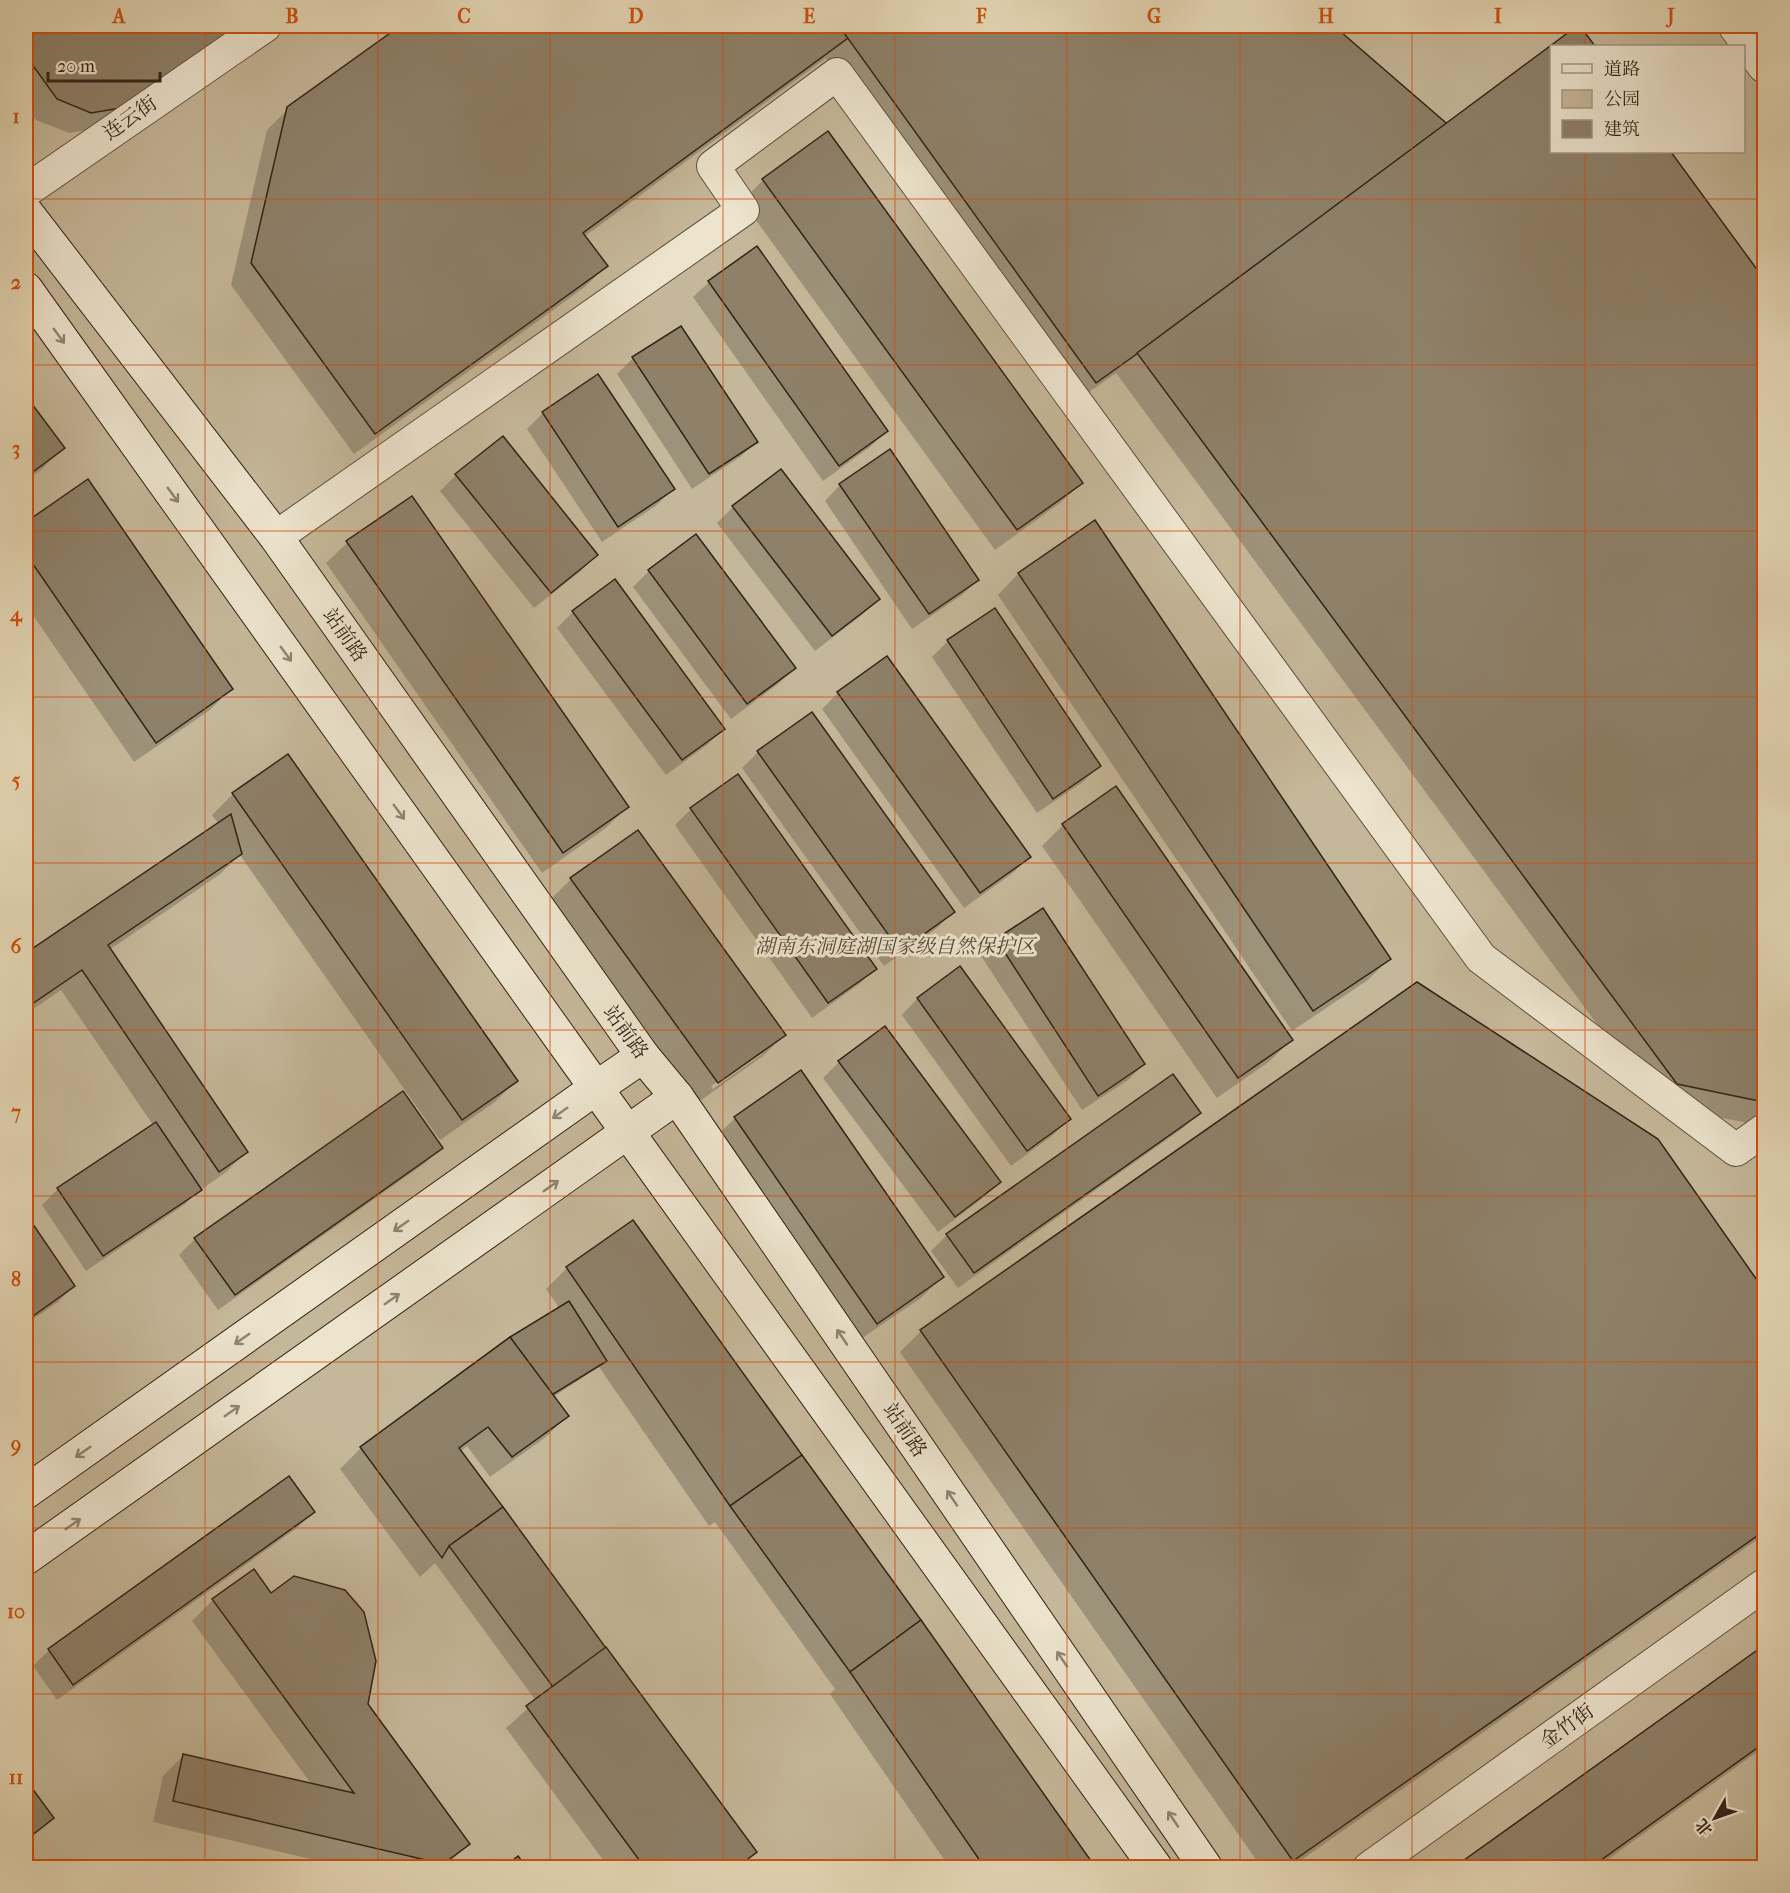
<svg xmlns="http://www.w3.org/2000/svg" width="1790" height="1893" viewBox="0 0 1790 1893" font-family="'IM FELL French Canon','Noto Serif SC',serif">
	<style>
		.green { fill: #c5b799; stroke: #7c6e58; stroke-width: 1.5; fill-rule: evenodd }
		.shadow { fill: #0003; fill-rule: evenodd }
		.building { fill: #8e8069; stroke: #322418; stroke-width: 1.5 }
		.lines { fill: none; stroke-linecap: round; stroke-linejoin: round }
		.minor-casing { stroke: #5e503f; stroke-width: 34 }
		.tertiary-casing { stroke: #5e503f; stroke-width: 35 }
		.secondary-casing { stroke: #322418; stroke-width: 35 }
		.minor { stroke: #ede4ce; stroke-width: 32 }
		.tertiary { stroke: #ede4ce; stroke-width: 33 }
		.secondary { stroke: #ede4ce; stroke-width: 33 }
		.oneway { stroke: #908473 }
		.grid { fill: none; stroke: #cd510e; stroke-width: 1.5; stroke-opacity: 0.55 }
		.labels { text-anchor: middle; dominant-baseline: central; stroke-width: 6; stroke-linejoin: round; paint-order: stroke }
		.street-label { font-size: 20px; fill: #322418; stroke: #ede4ce }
		.park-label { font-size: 20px; font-style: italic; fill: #574938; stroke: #ede4ce }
		.neatline { fill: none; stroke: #cd510e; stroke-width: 2 }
		.grid-label { font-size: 20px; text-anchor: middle; font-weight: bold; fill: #cd510e }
	</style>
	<rect width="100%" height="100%" fill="#e3d5b3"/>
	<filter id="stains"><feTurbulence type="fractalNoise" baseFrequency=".00333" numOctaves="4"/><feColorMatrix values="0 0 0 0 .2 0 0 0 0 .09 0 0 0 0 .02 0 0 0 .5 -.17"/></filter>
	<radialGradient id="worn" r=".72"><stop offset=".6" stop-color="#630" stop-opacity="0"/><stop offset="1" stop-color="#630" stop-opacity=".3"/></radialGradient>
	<path class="green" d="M26,26H1764V1867L26,1868ZM1552,46H1744V152H1552Z"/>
	<g class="shadow">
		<path d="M26,26H260L127,123L69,133L36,120L26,105Z"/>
		<path d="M402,26H1331L1446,125L1578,26L1593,46H1552V152H1669L1764,282V1110L1747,1123L1656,1104L1116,373L1074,403L826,58L584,237L606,266L585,287L354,454L231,285L267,130L288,109Z"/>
		<path d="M763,180L1081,483L1060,503L995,550L742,201Z"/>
		<path d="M709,282L886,431L870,447L823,481L693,297Z"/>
		<path d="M680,328L756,442L740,457L692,489L617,374L633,358Z"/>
		<path d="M598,376L673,489L657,505L602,542L527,429L543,413Z"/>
		<path d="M26,398L63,448L42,469L26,481Z"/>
		<path d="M502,438L596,555L581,571L534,608L440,491L456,475Z"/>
		<path d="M88,481L231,689L210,710L134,762L26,605V524Z"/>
		<path d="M840,485L978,580L962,595L912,629L825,501Z"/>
		<path d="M733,507L878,599L862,615L815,651L717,523Z"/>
		<path d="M1095,522L1389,959L1368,980L1292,1031L998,595L1018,574Z"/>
		<path d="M695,536L794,668L778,684L731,719L633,587L649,571Z"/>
		<path d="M347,543L627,807L606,828L542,873L326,563Z"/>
		<path d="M573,612L723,729L707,745L666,775L557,628Z"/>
		<path d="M948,641L1099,766L1083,782L1037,813L932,657Z"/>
		<path d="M838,693L1029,857L1013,873L964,908L822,709Z"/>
		<path d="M812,714L953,912L937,928L884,966L742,768L758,752Z"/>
		<path d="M738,776L875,969L859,984L812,1018L675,825L691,809Z"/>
		<path d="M1116,788L1291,1040L1270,1061L1217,1098L1042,846L1063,825Z"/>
		<path d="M233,794L516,1081L495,1102L440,1140L240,855L219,875L109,950L246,1152L225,1173L196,1193L184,1205L86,1271L42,1205L58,1189L153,1125L61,990L26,1014V955L219,824L212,815Z"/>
		<path d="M571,879L784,1035L763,1056L697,1103L550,900ZM762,1050V1054L713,1089L711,1086Z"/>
		<path d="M1042,910L1144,1064L1128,1080L1082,1110L981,956L997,941Z"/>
		<path d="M960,968L1069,1119L1053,1135L1011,1166L902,1015L917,999Z"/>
		<path d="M839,1062L1000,1182L984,1197L938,1232L823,1078Z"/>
		<path d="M1199,1113L1183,1128L958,1288L931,1251L947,1235Z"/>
		<path d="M735,1118L942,1277L921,1298L855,1343L714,1139Z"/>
		<path d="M1657,1140L1764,1292V1535L1290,1868H1262L900,1352L921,1331Z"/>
		<path d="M441,1148L425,1163L218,1310L179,1255L195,1239Z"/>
		<path d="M26,1217L73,1286L58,1302L26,1324Z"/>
		<path d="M633,1222L1093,1868H950L830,1694L835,1689L715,1522L709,1526L599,1367L553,1397L567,1416L546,1437L490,1477L467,1446L460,1452L755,1852L739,1868H609L506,1728L536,1701L435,1563L420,1577L340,1469L361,1448L560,1309L546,1289L567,1268Z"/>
		<path d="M289,1478L313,1512L297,1528L57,1700L33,1666L49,1650Z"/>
		<path d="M271,1595L367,1704L468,1844L444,1868H349L153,1822L163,1776L184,1755L312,1785L192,1621L213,1600Z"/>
		<path d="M1764,1654V1747L1596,1868H1456Z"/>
		<path d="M26,1783L52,1818L26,1841Z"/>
	</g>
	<g class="building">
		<path d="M26,26H254L150,103L91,113L57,99L26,56Z"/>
		<path d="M400,26H839L848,38L583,233L608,266L375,434L251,263L287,107Z"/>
		<path d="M839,26H1334L1453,129L1096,383Z"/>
		<path d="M1577,26H1580L1595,46H1552V152H1671L1764,279V1102L1677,1084L1137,353Z"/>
		<path d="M828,131L1083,483L1017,530L762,179Z"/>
		<path d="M757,246L888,431L839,466L708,281Z"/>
		<path d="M681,326L758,442L709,474L632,357Z"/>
		<path d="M598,374L675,489L618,527L542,412Z"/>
		<path d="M26,396L65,448L26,477Z"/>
		<path d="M503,436L598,555L551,593L455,474Z"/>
		<path d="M890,449L979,580L929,614L839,484Z"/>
		<path d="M781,469L880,599L832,636L732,506Z"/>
		<path d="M88,479L233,689L156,743L26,554V522Z"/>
		<path d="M412,496L629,807L563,853L346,541Z"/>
		<path d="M1095,520L1391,959L1313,1011L1018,573Z"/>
		<path d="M696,534L796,668L747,704L648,570Z"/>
		<path d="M615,579L725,729L682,760L572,611Z"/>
		<path d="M995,608L1101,766L1053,799L947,640Z"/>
		<path d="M887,656L1031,857L980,893L837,692Z"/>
		<path d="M812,712L955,912L900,951L757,751Z"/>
		<path d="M288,754L518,1081L462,1120L232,793Z"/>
		<path d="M738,774L877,969L828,1003L690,808Z"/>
		<path d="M1116,786L1293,1040L1238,1078L1062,824Z"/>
		<path d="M231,814L242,854L108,945L248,1152L219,1172L82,970L26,1008V953Z"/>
		<path d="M638,830L786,1035L718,1083L570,878Z"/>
		<path d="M1043,908L1145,1064L1098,1096L996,939Z"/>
		<path d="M960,966L1071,1119L1027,1151L917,998Z"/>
		<path d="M1417,982L1658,1139L1764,1290V1531L1293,1861L920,1330Z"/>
		<path d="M885,1026L1001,1182L955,1217L838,1061Z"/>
		<path d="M801,1070L944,1277L877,1324L734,1117Z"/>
		<path d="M1173,1074L1201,1113L974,1273L946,1234Z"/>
		<path d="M403,1091L443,1148L235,1295L194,1238Z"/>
		<path d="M156,1122L202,1190L103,1256L57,1188Z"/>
		<path d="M26,1214L75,1286L26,1321Z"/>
		<path d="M633,1220L802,1455L730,1506L566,1267Z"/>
		<path d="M569,1301L607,1361L547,1398L510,1337Z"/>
		<path d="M510,1337L569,1416L512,1457L488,1427L459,1448L503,1507L449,1546L442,1558L360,1447Z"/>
		<path d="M802,1455L921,1620L850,1672L730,1506Z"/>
		<path d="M289,1476L315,1512L73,1685L48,1649Z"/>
		<path d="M503,1507L606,1648L553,1687L449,1546Z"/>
		<path d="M254,1569L271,1593L294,1576L345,1590L364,1612L376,1661L368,1704L470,1844L443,1864L173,1801L183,1754L354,1793L212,1599Z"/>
		<path d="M921,1620L1096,1868H985L850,1672Z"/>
		<path d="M606,1647L757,1852L736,1868H645L526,1706Z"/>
		<path d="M1756,1651L1764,1662V1743L1590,1868H1453Z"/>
		<path d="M26,1780L54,1818L26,1840Z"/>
		<path d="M518,1856L527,1868H503Z"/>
	</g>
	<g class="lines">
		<defs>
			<g id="minor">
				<path d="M26,191L265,26"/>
				<path d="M276,537L743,210L713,166L837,74L1481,958L1736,1150L1764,1130"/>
				<path d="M1369,1868L1764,1585"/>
			</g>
			<path id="tertiary" d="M1735,26L1764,66"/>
			<g id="secondary">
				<path d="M26,212L276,537L643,1056L677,1097L1206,1868"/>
				<path d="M26,289L596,1088L1156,1868"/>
				<path d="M26,1492L596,1088L643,1056"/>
				<path d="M26,1558L677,1097"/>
			</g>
		</defs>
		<use href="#minor" class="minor-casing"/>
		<use href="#tertiary" class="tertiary-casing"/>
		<use href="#secondary" class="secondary-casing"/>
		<use href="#minor" class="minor"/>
		<use href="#tertiary" class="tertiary"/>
		<use href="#secondary" class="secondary"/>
	</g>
	<defs><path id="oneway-shaft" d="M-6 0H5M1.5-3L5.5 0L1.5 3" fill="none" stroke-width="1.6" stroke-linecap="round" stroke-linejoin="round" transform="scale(1.5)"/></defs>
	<g class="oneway">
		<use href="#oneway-shaft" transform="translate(59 336) rotate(54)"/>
		<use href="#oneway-shaft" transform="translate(173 495) rotate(54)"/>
		<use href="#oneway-shaft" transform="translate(286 654) rotate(54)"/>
		<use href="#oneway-shaft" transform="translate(399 812) rotate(54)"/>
		<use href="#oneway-shaft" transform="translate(560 1113) rotate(145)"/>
		<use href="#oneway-shaft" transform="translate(551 1186) rotate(-35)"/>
		<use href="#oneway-shaft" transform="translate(401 1226) rotate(145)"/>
		<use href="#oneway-shaft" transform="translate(392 1299) rotate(-35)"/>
		<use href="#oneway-shaft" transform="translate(842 1337) rotate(-124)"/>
		<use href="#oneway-shaft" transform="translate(242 1339) rotate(145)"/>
		<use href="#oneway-shaft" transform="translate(232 1411) rotate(-35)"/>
		<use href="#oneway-shaft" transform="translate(83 1452) rotate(145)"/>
		<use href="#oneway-shaft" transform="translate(952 1498) rotate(-124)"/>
		<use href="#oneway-shaft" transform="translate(73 1524) rotate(-35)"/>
		<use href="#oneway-shaft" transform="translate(1062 1659) rotate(-124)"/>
		<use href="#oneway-shaft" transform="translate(1173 1819) rotate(-124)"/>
	</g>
	<path class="grid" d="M205,26V1868M378,26V1868M550,26V1868M723,26V1868M895,26V1868M1067,26V1868M1240,26V1868M1412,26V1868M1585,26V46M1585,152V1868M26,199H1764M26,365H1764M26,531H1764M26,697H1764M26,863H1764M26,1030H1764M26,1196H1764M26,1362H1764M26,1528H1764M26,1694H1764"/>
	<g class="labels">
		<g class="street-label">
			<text transform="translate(130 118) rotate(-35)">连云街</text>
			<text transform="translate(345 635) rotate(55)">站前路</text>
			<text transform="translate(626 1032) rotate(54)">站前路</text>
			<text transform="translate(905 1430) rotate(56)">站前路</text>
			<text transform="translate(1567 1726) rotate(-36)">金竹街</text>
		</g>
		<g class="park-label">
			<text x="895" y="946">湖南东洞庭湖国家级自然保护区</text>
		</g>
	</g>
	<rect width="1790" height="1893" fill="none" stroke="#e3d5b3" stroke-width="66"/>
	<rect x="1550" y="45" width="195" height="108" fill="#ede4ce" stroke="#a29785" stroke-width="1.5"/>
	<rect x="1562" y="64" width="30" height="9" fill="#ede4ce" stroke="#a29785" stroke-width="1.5"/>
	<text x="1604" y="75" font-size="18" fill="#322418">道路</text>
	<rect x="1562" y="90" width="30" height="18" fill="#c5b799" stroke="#a29785" stroke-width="1.5"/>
	<text x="1604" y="105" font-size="18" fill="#322418">公园</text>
	<rect x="1562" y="120" width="30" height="18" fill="#8e8069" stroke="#a29785" stroke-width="1.5"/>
	<text x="1604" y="135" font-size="18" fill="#322418">建筑</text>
	<g transform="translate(1715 1818) rotate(230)" stroke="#ede4ce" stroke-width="4.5" paint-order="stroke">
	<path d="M0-4.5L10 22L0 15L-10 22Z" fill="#322418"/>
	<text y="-9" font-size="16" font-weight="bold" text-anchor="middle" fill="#322418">北</text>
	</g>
	<path d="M48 72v9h112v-9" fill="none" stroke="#322418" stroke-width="3"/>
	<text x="57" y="72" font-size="18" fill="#322418" stroke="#ede4ce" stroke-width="4.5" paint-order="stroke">20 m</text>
	<rect x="33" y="33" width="1724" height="1827" class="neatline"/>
	<g class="grid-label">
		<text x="119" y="23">A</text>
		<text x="292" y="23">B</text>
		<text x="464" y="23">C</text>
		<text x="636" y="23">D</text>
		<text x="809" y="23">E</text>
		<text x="981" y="23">F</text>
		<text x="1154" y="23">G</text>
		<text x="1326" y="23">H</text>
		<text x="1498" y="23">I</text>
		<text x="1671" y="23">J</text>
		<text x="16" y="123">1</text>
		<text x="16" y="289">2</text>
		<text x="16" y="455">3</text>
		<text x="16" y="621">4</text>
		<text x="16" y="787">5</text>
		<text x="16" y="953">6</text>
		<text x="16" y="1119">7</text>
		<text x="16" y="1286">8</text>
		<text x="16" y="1452">9</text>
		<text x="16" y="1618">10</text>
		<text x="16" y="1784">11</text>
	</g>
	<rect width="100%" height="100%" filter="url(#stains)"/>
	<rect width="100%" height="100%" fill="url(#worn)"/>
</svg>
